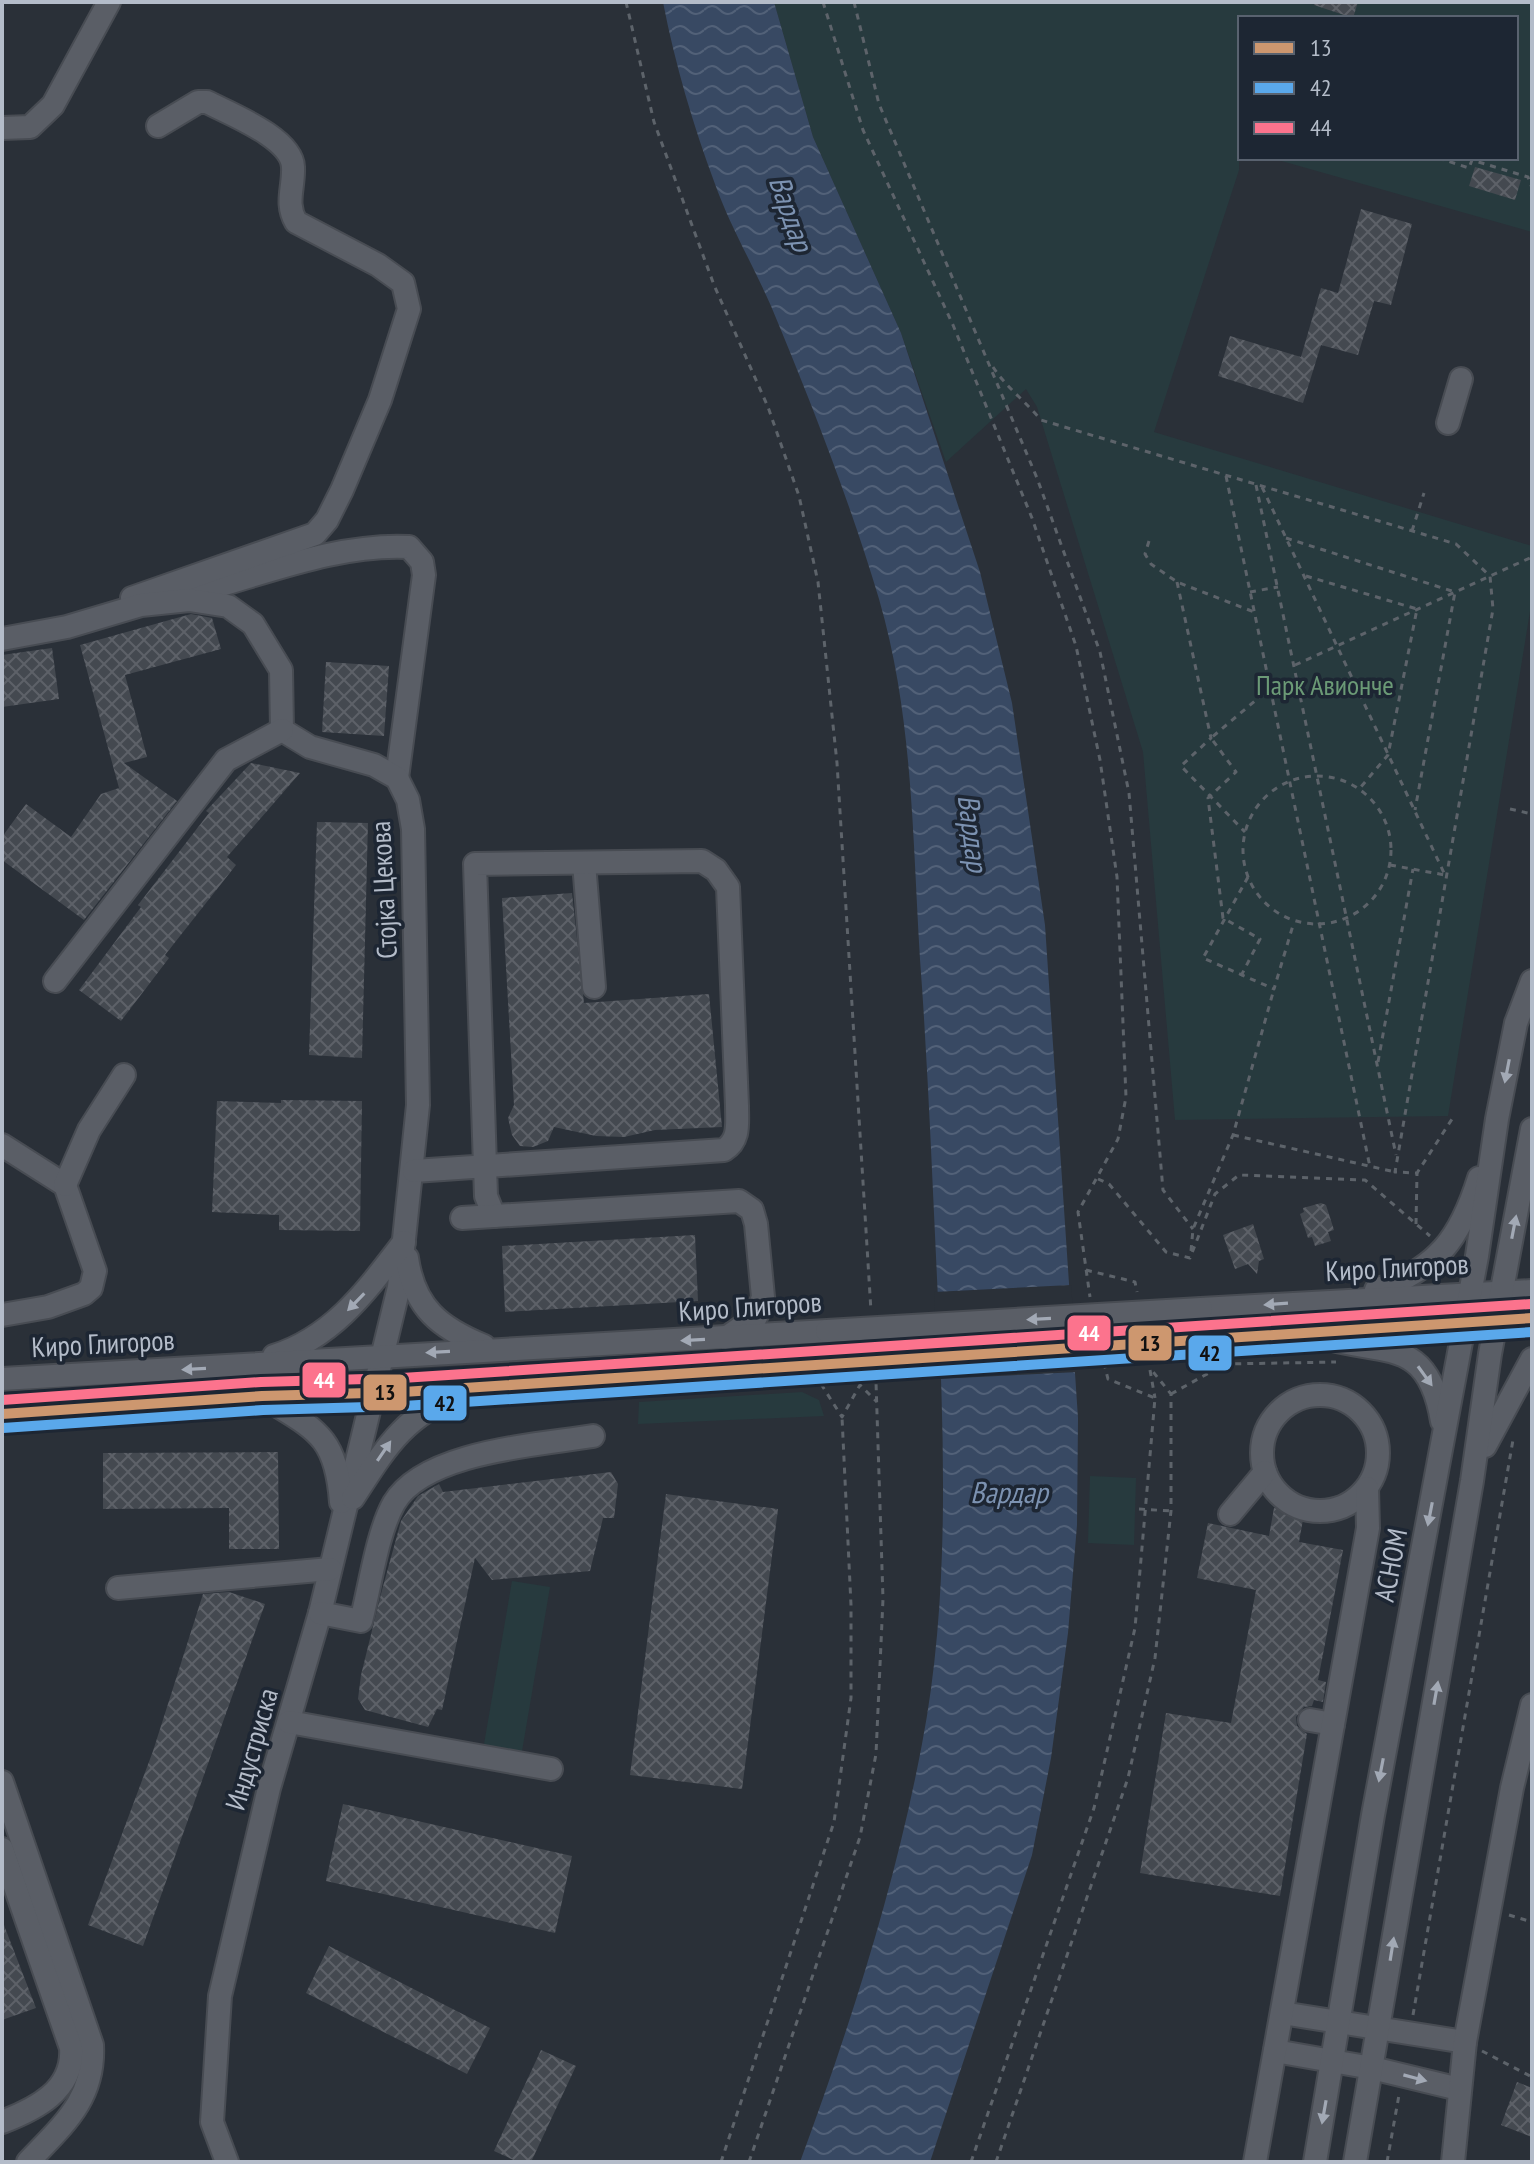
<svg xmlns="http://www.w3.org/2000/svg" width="1534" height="2164" viewBox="0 0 1534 2164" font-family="'PT Sans Narrow',sans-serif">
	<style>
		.green { fill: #273a3e }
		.water { fill: url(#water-waves) }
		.pier { fill: #2a3038 }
		.building { fill: url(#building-cross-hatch) }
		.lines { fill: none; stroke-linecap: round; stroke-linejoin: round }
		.minor-casing { stroke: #484c53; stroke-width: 26 }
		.path { stroke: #5d636a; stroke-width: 3; stroke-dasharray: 6 6; stroke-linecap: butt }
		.minor { stroke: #5a5e66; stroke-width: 22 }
		.minor-bridge-casing { stroke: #484c53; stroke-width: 26; stroke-linecap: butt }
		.minor-bridge { stroke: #5a5e66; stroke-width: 22 }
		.bus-1-casing { stroke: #1d2633; stroke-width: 16 }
		.bus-2-casing { stroke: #1d2633; stroke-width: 16 }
		.bus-3-casing { stroke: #1d2633; stroke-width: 16 }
		.bus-1 { stroke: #cd976f; stroke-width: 10 }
		.bus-2 { stroke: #5aa8eb; stroke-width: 10 }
		.bus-3 { stroke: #fc738d; stroke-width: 10 }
		.oneway { fill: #a2a9b5 }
		.labels { text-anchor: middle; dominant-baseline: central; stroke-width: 7; stroke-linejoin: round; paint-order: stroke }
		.park-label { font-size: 28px; fill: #6b9a76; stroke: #1d2633 }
		.street-label { font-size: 28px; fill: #b4bcc9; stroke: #1d2633 }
		.water-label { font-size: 30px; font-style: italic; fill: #7c92b1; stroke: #1d2633 }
		.line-badge { stroke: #1d2633; stroke-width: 3 }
		.badge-label { font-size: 22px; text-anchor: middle; font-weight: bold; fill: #fff }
		.pale-badge-label { font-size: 22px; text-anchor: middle; font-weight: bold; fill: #111 }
	</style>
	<defs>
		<pattern id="water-waves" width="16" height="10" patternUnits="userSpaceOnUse" patternTransform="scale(2)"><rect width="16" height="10" fill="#384963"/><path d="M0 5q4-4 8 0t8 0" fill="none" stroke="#526178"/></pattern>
		<pattern id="building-cross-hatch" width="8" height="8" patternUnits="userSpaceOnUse" patternTransform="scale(2)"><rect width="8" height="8" fill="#444950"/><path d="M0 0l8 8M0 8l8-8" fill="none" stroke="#5d6168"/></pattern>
	</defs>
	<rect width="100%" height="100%" fill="#2a3038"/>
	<g class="green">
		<path d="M774,2H1532V232L1271,158H1516V18H1240L1239,170L1154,432L1532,546V599L1448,1116L1175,1120L1143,752L1037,407L1026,389L946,462L901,333L813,137Z"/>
		<path d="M802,1392L819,1400L824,1416L638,1424L639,1402Z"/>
		<path d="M1090,1476L1136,1478L1134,1545L1088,1543Z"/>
		<path d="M512,1581L550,1587L521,1757L483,1750Z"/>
	</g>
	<path class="water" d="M663,2H774L813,137L901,333L980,572L1012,703L1045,925L1078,1418L1077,1525L1068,1633L1051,1758L1032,1855L930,2162H800C850,2026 895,1887 922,1744C950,1599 944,1446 938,1299C933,1195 929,1091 922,987C912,857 916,726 879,599C849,499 811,402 771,306C753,265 730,226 715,184C693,125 675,64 663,2Z"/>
	<path class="pier" d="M1071,1285L1078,1372L937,1379L934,1292Z"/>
	<g class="building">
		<path d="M1315,2H1358L1353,18L1314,5Z"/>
		<path d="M1475,167L1521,180L1515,200L1469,186Z"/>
		<path d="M1361,209L1412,224L1391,305L1374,301L1358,355L1321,345L1303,403L1218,376L1230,336L1301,357L1321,288L1338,293Z"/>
		<path d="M191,614L212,618L221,649L125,675L147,757L124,763L177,801L84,920L2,860V837L26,804L71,837L101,794L119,788L80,645Z"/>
		<path d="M52,648L59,699L2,707V655Z"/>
		<path d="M326,662L389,666L384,736L322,732Z"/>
		<path d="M251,763L300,773L227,857L236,865L165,955L169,958L121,1021L79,990L141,907L138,905L209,813L206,811Z"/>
		<path d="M317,822L368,823L362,1058L309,1055Z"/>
		<path d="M572,893L584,1003L709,994L722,1127L655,1130L624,1137L596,1136L554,1127L548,1141L533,1147L520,1146L512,1135L508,1118L514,1105L502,898Z"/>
		<path d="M281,1100L362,1101L360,1231L279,1230V1215L212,1212L217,1101L281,1103Z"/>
		<path d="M1321,1203L1326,1205L1334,1230L1328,1232L1331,1241L1315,1246L1312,1237L1308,1238L1300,1214L1304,1212L1303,1208Z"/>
		<path d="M1253,1224L1264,1259L1259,1261L1257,1274L1248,1264L1235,1269L1223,1235Z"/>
		<path d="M695,1235L698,1301L505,1312L502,1246Z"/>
		<path d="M278,1452L279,1549H229V1508L103,1509V1453Z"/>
		<path d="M611,1472L618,1484L614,1518H603L590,1571L492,1580L475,1558L442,1710L437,1709L428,1727L365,1710L358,1699L361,1675L382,1590L401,1521L418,1496L439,1484L443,1492Z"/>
		<path d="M666,1494L778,1509L742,1789L630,1775Z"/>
		<path d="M1274,1508L1304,1514L1299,1542L1343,1550L1318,1680L1326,1682L1323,1702L1314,1700L1312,1706L1304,1707L1296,1717L1297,1726L1307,1734L1280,1896L1140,1873L1166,1713L1231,1723L1256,1590L1197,1578L1208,1523L1269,1536Z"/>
		<path d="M229,1592L265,1604L143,1946L88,1925L153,1751L203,1594Z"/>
		<path d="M343,1804L572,1856L555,1933L326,1881Z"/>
		<path d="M2,1920L36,2008L2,2020Z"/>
		<path d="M329,1946L490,2028L467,2074L306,1993Z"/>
		<path d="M541,2050L576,2066L531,2162H518L494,2151Z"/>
		<path d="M1517,2082L1532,2088V2137L1501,2125Z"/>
	</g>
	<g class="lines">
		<defs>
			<g id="minor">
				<path d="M2,128L30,127L53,105L109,2"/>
				<path d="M1448,423L1461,379"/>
				<path d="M185,595C257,577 334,543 409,547L422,562L424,575L397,778"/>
				<path d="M132,598L315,534L327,520L342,490L380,400L409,309L403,283L378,265L296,222C285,203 294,188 293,167C292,138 230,114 207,102H198L158,126"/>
				<path d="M2,639L67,627L141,605L189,600L228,606L253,624L281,670L282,730L310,747L374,765L397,778L408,800L413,829L418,1105L399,1287L320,1613L269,1788L220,1996L212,2122L227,2162"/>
				<path d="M584,863L594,987"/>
				<path d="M55,981L226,760L282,730"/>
				<path d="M2,1145L65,1185L95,1271L91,1288L84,1294L48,1307L2,1315"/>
				<path d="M414,1171L724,1150C740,1140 737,1124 737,1106L728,887L716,870L702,861L475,864L485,1166L486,1196L494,1216"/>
				<path d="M65,1185L89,1130L124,1075"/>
				<path d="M462,1218L739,1201L752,1210L756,1224L763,1297L756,1317L726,1338"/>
				<path d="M407,1258C414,1308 440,1328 484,1346"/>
				<path d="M1376,1290C1437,1269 1460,1239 1479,1178"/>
				<path d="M1201,1309L1532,1291"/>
				<path d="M1321,1337C1385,1356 1428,1336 1442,1421"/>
				<path d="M1204,1341L1532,1318"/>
				<path d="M274,1356C334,1337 367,1290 404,1242"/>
				<path d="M2,1379L827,1331"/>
				<circle cx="1320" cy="1453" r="58"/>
				<path d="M263,1397C316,1430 336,1435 341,1502"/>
				<path d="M2,1414L830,1364"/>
				<path d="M1485,1446L1532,1359"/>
				<path d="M353,1498C385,1449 403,1416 460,1394"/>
				<path d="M1230,1514L1265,1472"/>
				<path d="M118,1588L330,1569"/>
				<path d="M320,1613L361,1621C370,1587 377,1533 394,1503C425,1451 539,1445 593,1436"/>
				<path d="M1310,1720L1333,1724"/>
				<path d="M289,1722L551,1769"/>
				<path d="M2,1782L92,2045C95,2099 63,2125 28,2162"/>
				<path d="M2,1849L71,2048C74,2090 36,2109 2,2122"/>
				<path d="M1282,2013L1465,2042"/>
				<path d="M1275,2051L1372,2068L1459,2089"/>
				<path d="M1255,2162L1368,1528L1367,1488"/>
				<path d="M1315,2162L1373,1815L1477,1256L1497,1119L1516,1023L1532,981"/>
				<path d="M1355,2162L1472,1481L1490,1354L1532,1129"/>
				<path d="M1453,2162L1465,2042L1512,1788L1532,1705"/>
			</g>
		</defs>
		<use href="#minor" class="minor-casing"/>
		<g class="path">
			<path d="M626,2L654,122L714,285L768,407L799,496L818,582L837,763L871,1311"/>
			<path d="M823,2L863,130L953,325L1032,518L1076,646L1100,760L1117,877L1126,1097L1118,1139L1078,1212L1090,1297"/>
			<path d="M854,2L879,104L1037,478L1100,652L1129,793L1163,1190L1193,1229"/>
			<path d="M1438,158L1469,168L1472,160L1528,177L1532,188"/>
			<path d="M993,367C1006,387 1025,401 1041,420L1456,544L1490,576L1493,609L1395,1172L1417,1173L1454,1116"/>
			<path d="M1226,476L1370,1167"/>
			<path d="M1256,485L1396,1155"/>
			<path d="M1262,487L1445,875"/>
			<path d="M1412,531L1424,493"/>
			<path d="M1286,538L1455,592L1415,810"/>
			<path d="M1149,541L1145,554L1151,564L1177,582L1254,612"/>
			<path d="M1306,576L1417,609L1388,755L1360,788"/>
			<path d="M1177,582L1211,738L1181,766L1245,832"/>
			<path d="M1250,592L1278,587"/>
			<path d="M1295,665L1532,557"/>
			<circle cx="1317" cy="850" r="74"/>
			<path d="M1510,809L1532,814"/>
			<path d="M1390,865L1445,875"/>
			<path d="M1248,877L1203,958L1274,989L1294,922"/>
			<path d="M1241,976L1260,939L1223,918L1208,798L1236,772L1211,738L1269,689"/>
			<path d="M1378,1062L1413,869"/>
			<path d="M1233,1135L1395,1172"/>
			<path d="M1098,1179L1109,1184L1166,1252L1190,1258L1215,1194L1239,1175L1365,1180L1430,1236"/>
			<path d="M1416,1224L1417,1173"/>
			<path d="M1191,1251L1193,1229L1233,1135L1274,989"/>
			<path d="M1086,1270L1135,1282L1137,1292"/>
			<path d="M1150,1370L1155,1398"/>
			<path d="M821,1384L842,1417L860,1385L877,1402"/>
			<path d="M1171,1394L1225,1364L1336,1362"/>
			<path d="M1139,1509L1171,1511"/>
			<path d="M1509,1915L1532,1922"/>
			<path d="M1413,2015L1513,1440"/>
			<path d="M1482,2051L1532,2077"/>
			<path d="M721,2162L834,1822L851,1698V1605L842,1417"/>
			<path d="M749,2162L860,1837L876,1754L883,1599L876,1382"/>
			<path d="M971,2162L1094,1808L1135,1628L1155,1398L1108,1379L1105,1367"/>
			<path d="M996,2162L1128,1778L1155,1658L1171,1511V1394L1150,1368"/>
			<path d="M1387,2162L1399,2095"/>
		</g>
		<use href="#minor" class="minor"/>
		<defs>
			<g id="minor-bridge">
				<path d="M827,1331L1201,1309"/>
				<path d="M830,1364L1204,1341"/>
			</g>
		</defs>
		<use href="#minor-bridge" class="minor-bridge-casing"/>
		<use href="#minor-bridge" class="minor-bridge"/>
		<defs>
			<path id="bus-1" d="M2,1414L262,1396L403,1392L1532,1318"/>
			<path id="bus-2" d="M3,1428L263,1410L404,1406L1532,1332"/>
			<path id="bus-3" d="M2,1400L261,1382L402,1378L1531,1304"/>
		</defs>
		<use href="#bus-1" class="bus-1-casing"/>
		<use href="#bus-2" class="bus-2-casing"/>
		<use href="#bus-3" class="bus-3-casing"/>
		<use href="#bus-1" class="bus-1"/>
		<use href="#bus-2" class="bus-2"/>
		<use href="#bus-3" class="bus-3"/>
	</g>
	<defs><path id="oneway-solid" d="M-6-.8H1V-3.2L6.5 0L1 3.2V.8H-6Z" transform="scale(2)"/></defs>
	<g class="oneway">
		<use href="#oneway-solid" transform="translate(1507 1071) rotate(101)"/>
		<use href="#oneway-solid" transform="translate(1514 1227) rotate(-79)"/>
		<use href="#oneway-solid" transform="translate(356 1302) rotate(134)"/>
		<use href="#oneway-solid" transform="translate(1276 1304) rotate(176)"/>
		<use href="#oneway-solid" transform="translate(1039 1319) rotate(177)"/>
		<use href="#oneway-solid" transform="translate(693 1340) rotate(177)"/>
		<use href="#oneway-solid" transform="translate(438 1352) rotate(177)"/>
		<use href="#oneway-solid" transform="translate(194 1369) rotate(177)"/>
		<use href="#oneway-solid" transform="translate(1425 1376) rotate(54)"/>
		<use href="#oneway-solid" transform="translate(384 1451) rotate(-56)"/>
		<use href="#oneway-solid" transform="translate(1430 1514) rotate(101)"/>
		<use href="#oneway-solid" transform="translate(1436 1693) rotate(-80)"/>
		<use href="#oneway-solid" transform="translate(1381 1770) rotate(101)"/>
		<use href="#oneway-solid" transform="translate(1392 1949) rotate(-81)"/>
		<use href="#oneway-solid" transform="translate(1415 2078) rotate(15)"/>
		<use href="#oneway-solid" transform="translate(1324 2112) rotate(100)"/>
	</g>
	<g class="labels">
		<g class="park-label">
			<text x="1325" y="684">Парк Авионче</text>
		</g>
		<g class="street-label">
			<text transform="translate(383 890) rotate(-93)">Стојка Цекова</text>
			<text transform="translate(1397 1267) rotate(-3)">Киро Глигоров</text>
			<text transform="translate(750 1306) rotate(-4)">Киро Глигоров</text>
			<text transform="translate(103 1343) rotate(-3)">Киро Глигоров</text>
			<text transform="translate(1390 1565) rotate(-79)">АСНОМ</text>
			<text transform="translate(251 1749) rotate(-74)">Индустриска</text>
		</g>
		<g class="water-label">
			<text transform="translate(792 213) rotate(71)">Вардар</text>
			<text transform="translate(974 833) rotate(83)">Вардар</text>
			<text x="1009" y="1491">Вардар</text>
		</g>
	</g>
	<g class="line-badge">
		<rect x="1066" y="1314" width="46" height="38" rx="8" fill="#fc738d"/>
		<rect x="1127" y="1324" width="46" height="38" rx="8" fill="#cd976f"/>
		<rect x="1187" y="1334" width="46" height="38" rx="8" fill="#5aa8eb"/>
		<rect x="301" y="1361" width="46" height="38" rx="8" fill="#fc738d"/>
		<rect x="362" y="1373" width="46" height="39" rx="8" fill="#cd976f"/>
		<rect x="422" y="1384" width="46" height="38" rx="8" fill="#5aa8eb"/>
	</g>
	<g class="badge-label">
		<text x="1089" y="1341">44</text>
		<text x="324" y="1388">44</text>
	</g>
	<g class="pale-badge-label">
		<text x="1150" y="1351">13</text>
		<text x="1210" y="1361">42</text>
		<text x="385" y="1400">13</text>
		<text x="445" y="1411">42</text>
	</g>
	<rect width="1534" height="2164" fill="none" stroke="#b4bcc9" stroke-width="8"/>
	<rect x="1238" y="16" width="280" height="144" fill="#1d2633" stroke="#59626f" stroke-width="2"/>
	<rect x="1254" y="42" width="40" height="12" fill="#cd976f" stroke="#59626f" stroke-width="2"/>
	<text x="1310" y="56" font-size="24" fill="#b4bcc9">13</text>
	<rect x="1254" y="82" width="40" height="12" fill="#5aa8eb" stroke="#59626f" stroke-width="2"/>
	<text x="1310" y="96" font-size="24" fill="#b4bcc9">42</text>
	<rect x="1254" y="122" width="40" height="12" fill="#fc738d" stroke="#59626f" stroke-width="2"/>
	<text x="1310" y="136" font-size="24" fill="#b4bcc9">44</text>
</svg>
